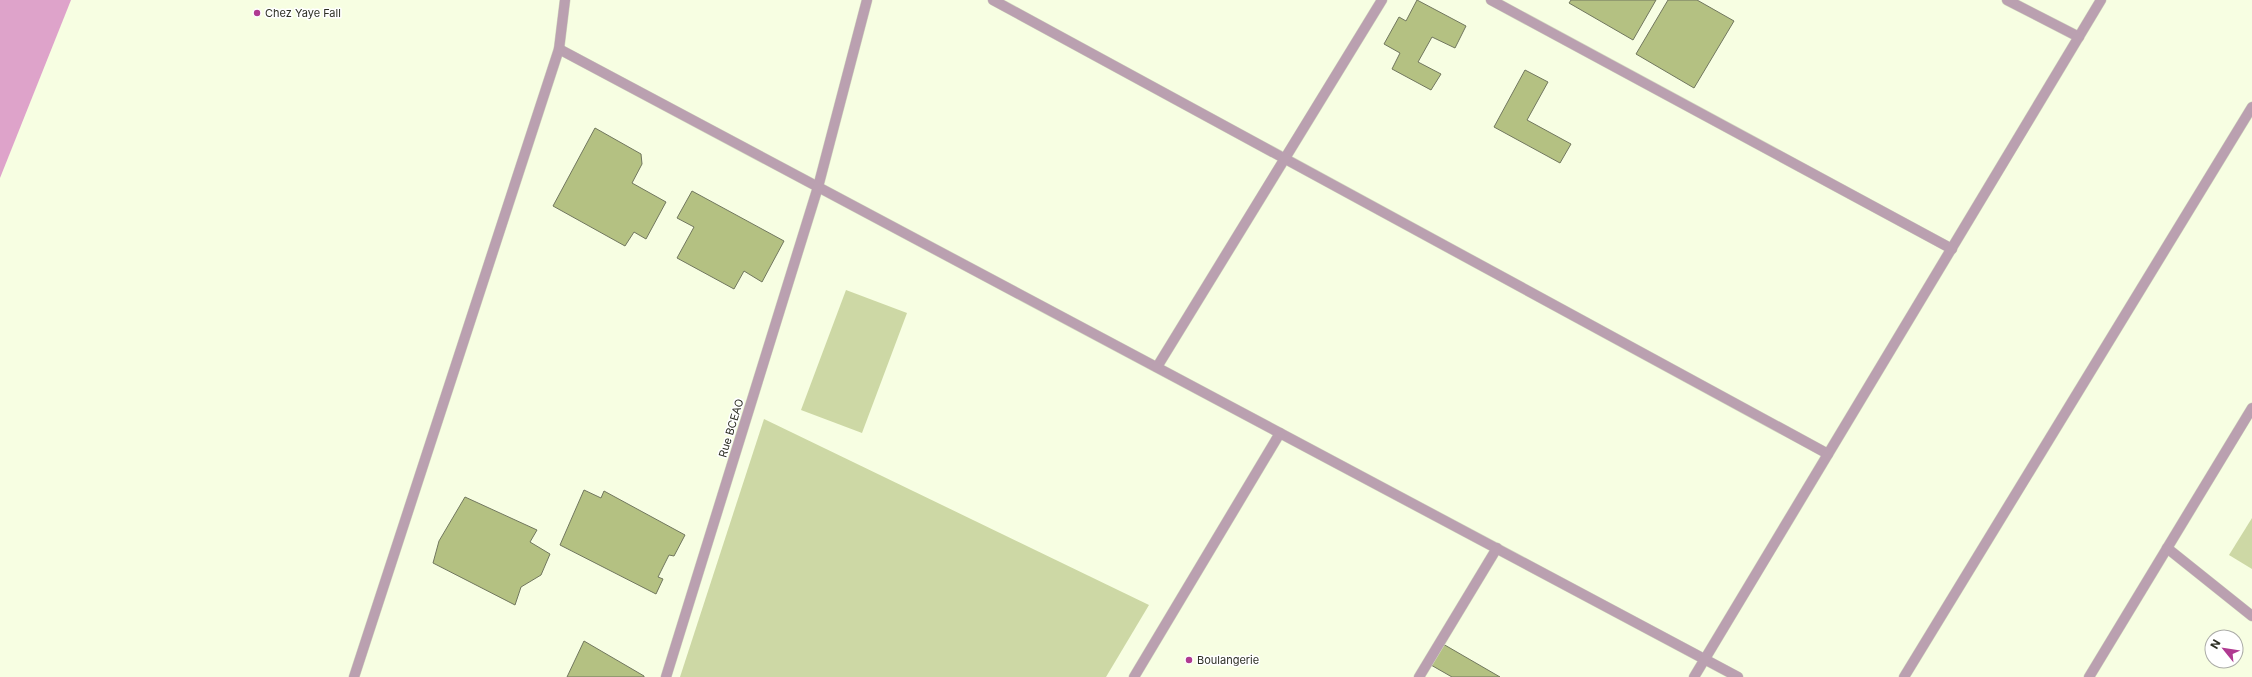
<svg xmlns="http://www.w3.org/2000/svg" width="2252" height="677" viewBox="0 0 2252 677" font-family="Inter,sans-serif">
	<style>
		.green { fill: #cdd8a5 }
		.water { fill: #dea3ca }
		.building { fill: #b4c182; stroke: #71775e }
		.lines { fill: none; stroke-linecap: round; stroke-linejoin: round }
		.minor-casing { stroke: #d3d9c0; stroke-width: 11 }
		.minor { stroke: #baa0b0; stroke-width: 10 }
		.poi-dot { fill: #b03a91; stroke: #fff; stroke-width: 1.5 }
		.labels { text-anchor: middle; dominant-baseline: central; stroke-width: 3; stroke-linejoin: round; paint-order: stroke }
		.poi-label { font-size: 11px; fill: #2d2f24; stroke: #fff; text-anchor: start }
		.street-label { font-size: 11px; fill: #2d2f24; stroke: #fff }
	</style>
	<rect width="100%" height="100%" fill="#f7fee2"/>
	<g class="green">
		<path d="M846,290L907,313L862,433L801,410Z"/>
		<path d="M764,419L1149,605L1106,677H680Z"/>
		<path d="M2252,518V569L2229,555Z"/>
	</g>
	<path class="water" d="M0,0H71L0,178Z"/>
	<g class="building">
		<path d="M1417,0L1466,26L1455,48L1432,37L1418,62L1441,74L1431,90L1392,69L1400,53L1384,44L1399,17L1406,21Z"/>
		<path d="M1571,0H1656L1633,40L1569,3Z"/>
		<path d="M1668,0H1697L1734,21L1694,88L1636,54Z"/>
		<path d="M1525,70L1548,82L1527,120L1571,144L1560,163L1494,127Z"/>
		<path d="M595,128L641,154L642,164L632,183L666,202L646,239L634,232L625,246L553,206Z"/>
		<path d="M692,191L784,241L762,282L744,271L734,289L677,258L694,227L677,218Z"/>
		<path d="M584,490L601,498L604,491L685,535L674,556L669,555L658,577L663,579L656,594L560,545Z"/>
		<path d="M465,497L537,530L530,542L550,554L541,575L521,587L515,605L433,563L439,541Z"/>
		<path d="M584,641L644,676V677H567Z"/>
		<path d="M1443,644L1500,677H1452L1431,665Z"/>
	</g>
	<g class="lines">
		<defs>
			<g id="minor">
				<path d="M993,0L1828,454"/>
				<path d="M1491,0L1952,249"/>
				<path d="M2007,0L2079,37"/>
				<path d="M559,49L1738,677"/>
				<path d="M1157,367L1382,0"/>
				<path d="M2167,548L2252,616"/>
				<path d="M354,677L559,49L565,0"/>
				<path d="M666,677L818,187L867,0"/>
				<path d="M1134,677L1280,433"/>
				<path d="M1419,677L1497,548"/>
				<path d="M1694,677L2101,0"/>
				<path d="M1904,677L2252,107"/>
				<path d="M2089,677L2252,408"/>
			</g>
		</defs>
		<use href="#minor" class="minor-casing"/>
		<use href="#minor" class="minor"/>
	</g>
	<g class="poi-dot">
		<circle cx="257" cy="13" r="4"/>
		<circle cx="1189" cy="660" r="4"/>
	</g>
	<g class="labels">
		<g class="poi-label">
			<text x="265" y="13">Chez Yaye Fall</text>
			<text x="1197" y="660">Boulangerie</text>
		</g>
		<g class="street-label">
			<text transform="translate(731 428) rotate(-73)">Rue BCEAO</text>
		</g>
	</g>
	<g transform="translate(2224 649) rotate(300)"><circle r="19" fill="#ffffff" stroke="#abaca7"/>
	<path d="M0-3L7 15L0 10L-7 15Z" fill="#b03a91"/>
	<text y="-6" font-size="11" font-weight="bold" text-anchor="middle" fill="#2d2f24">N</text>
	</g>
</svg>
